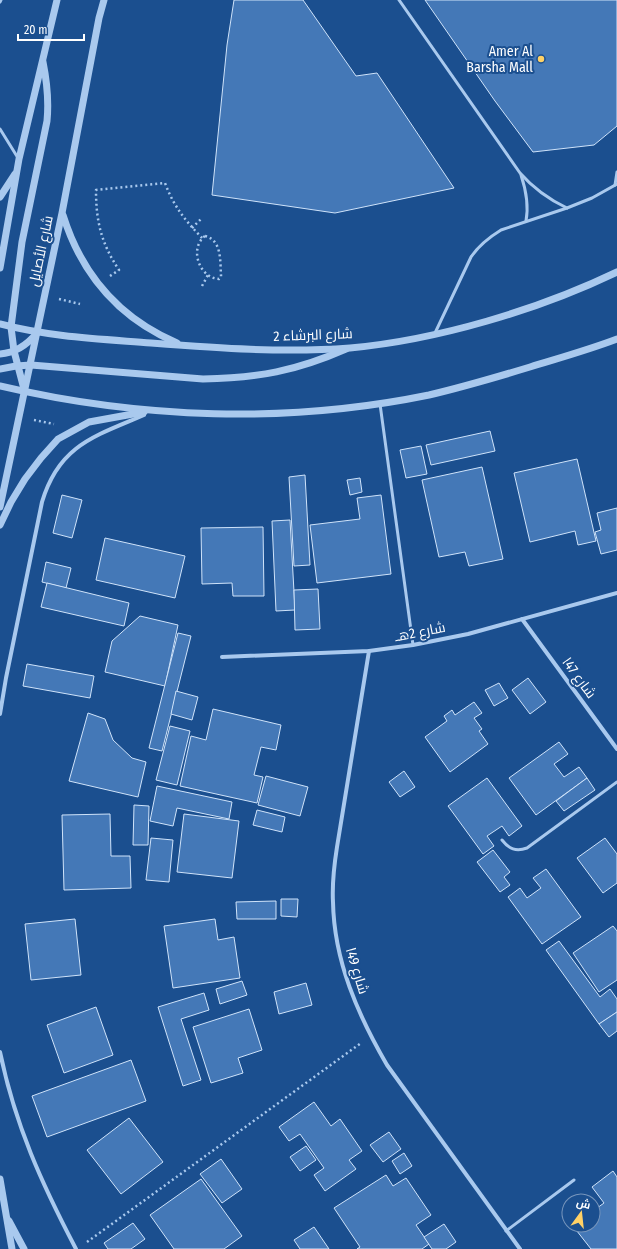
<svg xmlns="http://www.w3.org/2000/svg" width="617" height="1249" viewBox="0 0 617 1249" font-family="'Fira Sans Condensed',Cairo,sans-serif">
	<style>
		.building { fill: #4478b7; stroke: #cfe3fa }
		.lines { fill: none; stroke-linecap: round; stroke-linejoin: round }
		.path { stroke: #a9c9ee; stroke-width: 2.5; stroke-dasharray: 2 3; stroke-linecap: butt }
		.service { stroke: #a9c9ee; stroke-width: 3 }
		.minor { stroke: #a9c9ee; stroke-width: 4 }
		.tertiary { stroke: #a9c9ee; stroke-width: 7 }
		.poi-dot { fill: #ffd166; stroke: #1b4f8f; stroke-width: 1.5 }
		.labels { text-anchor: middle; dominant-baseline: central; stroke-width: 4; stroke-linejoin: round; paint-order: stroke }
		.poi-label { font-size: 14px; fill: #fff; stroke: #1b4f8f; text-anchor: end }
		.street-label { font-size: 14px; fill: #fff; stroke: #1b4f8f }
	</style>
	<rect width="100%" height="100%" fill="#1b4f8f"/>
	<g class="building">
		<path d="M234,0H303L356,76L377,73L454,188L335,213L212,195L227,45Z"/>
		<path d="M425,0H617V126L594,145L533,152L495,101Z"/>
		<path d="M490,431L495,451L431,465L426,445Z"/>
		<path d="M421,446L427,474L406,478L400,450Z"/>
		<path d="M577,459L596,541L578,545L575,531L530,542L514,473Z"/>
		<path d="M482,467L503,559L469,566L465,552L439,557L422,480Z"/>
		<path d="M305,475L310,565L294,566L289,477Z"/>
		<path d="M360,478L362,492L350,495L347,480Z"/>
		<path d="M62,495L82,500L72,538L53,533Z"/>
		<path d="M381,495L391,574L317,583L310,525L360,519L357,498Z"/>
		<path d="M617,508V550L601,554L595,532L601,530L597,513Z"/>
		<path d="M290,520L295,610L276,611L272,521Z"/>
		<path d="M263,527L264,596H233L232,583L202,584L201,528Z"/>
		<path d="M105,538L185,556L175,598L96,580Z"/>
		<path d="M46,562L71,568L66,588L42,582Z"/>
		<path d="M47,583L129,603L124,626L41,607Z"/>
		<path d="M318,589L320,629L295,630L294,590Z"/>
		<path d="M140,616L178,625L165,686L105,672L112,641Z"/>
		<path d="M178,633L191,636L162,751L149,748Z"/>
		<path d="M27,664L94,676L90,698L23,686Z"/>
		<path d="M528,678L546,702L530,714L512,690Z"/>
		<path d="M499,683L508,698L494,706L485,690Z"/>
		<path d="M176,691L198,697L192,720L171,714Z"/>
		<path d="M474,702L482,713L474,718L482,729L479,731L488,744L450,772L425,737L447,721L444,716L452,710L455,715Z"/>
		<path d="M213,709L281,725L276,750L261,747L254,775L263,777L257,803L180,786L191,736L206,740Z"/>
		<path d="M88,713L105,719L113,740L132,758L146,762L138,797L69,781Z"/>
		<path d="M170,726L190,731L177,785L156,780Z"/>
		<path d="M559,742L568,754L554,764L564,777L579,767L587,778L536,815L509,778Z"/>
		<path d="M404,771L415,787L400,797L389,782Z"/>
		<path d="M266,776L308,787L300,816L258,805Z"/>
		<path d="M487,778L522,826L509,836L502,826L487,836L494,846L483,854L448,806Z"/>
		<path d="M587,778L595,790L564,811L556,801Z"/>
		<path d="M157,786L232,802L229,819L177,808L173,826L150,821Z"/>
		<path d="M134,805L149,806L148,845H133Z"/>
		<path d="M257,810L285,817L282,832L253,825Z"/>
		<path d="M110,814L111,856H130L131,888L64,890L62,815Z"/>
		<path d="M184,814L239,821L232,878L177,872Z"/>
		<path d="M151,838L173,840L169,882L146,880Z"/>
		<path d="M605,838L617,854V883L603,893L577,858Z"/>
		<path d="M493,850L510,872L504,877L510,885L500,892L477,862Z"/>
		<path d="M546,869L581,917L542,944L508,897L520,888L527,898L541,888L533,878Z"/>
		<path d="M281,899H298L297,917L281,916Z"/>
		<path d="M276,901V919H237L236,902Z"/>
		<path d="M75,919L81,975L31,980L25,924Z"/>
		<path d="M215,919L218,940L234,937L240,978L173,988L164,926Z"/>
		<path d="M613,926L617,931V980L599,992L573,953Z"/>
		<path d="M559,941L600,997L610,989L617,999V1012L599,1024L546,950Z"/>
		<path d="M242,981L247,995L220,1004L216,989Z"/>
		<path d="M306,983L312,1005L279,1014L274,992Z"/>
		<path d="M204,993L209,1010L181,1019L201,1080L183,1086L158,1007Z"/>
		<path d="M96,1007L113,1055L64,1073L47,1025Z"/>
		<path d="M249,1009L262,1050L238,1058L243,1073L211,1083L193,1027Z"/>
		<path d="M617,1012V1031L609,1037L599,1024Z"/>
		<path d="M131,1060L146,1101L47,1137L32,1096Z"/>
		<path d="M314,1102L331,1126L340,1119L362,1151L349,1160L356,1169L325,1191L314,1175L324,1168L300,1134L289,1141L279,1127Z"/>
		<path d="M129,1118L163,1162L121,1194L87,1150Z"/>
		<path d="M389,1132L401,1149L383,1162L370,1145Z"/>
		<path d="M306,1146L316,1160L300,1171L290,1157Z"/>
		<path d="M404,1153L412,1166L400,1174L392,1161Z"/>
		<path d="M221,1159L242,1189L222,1203L200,1174Z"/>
		<path d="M613,1171L617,1177V1249H591L573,1226L593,1225V1211L604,1203L592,1187Z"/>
		<path d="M386,1175L393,1186L406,1178L431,1215L416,1225L429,1244L422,1249H357L360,1247L334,1208Z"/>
		<path d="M201,1179L242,1236L224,1249H174L150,1215Z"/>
		<path d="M133,1223L145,1239L131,1249H108L104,1243Z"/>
		<path d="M444,1224L456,1242L446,1249H432L424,1237Z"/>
		<path d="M314,1227L329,1249H300L294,1240Z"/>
	</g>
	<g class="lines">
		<g class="path">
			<path d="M192,228L201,219"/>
			<path d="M205,236C222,240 220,261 221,275V277L219,279C199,278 189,248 205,236Z"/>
			<path d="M110,276L119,270C101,243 96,221 96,190L165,183C174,207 185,220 202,238"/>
			<path d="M202,286L208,275"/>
			<path d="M59,299L80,304"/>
			<path d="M34,420L54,424"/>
			<path d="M87,1242L361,1043"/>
		</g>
		<g class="service">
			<path d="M399,0L520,173C534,189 548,199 567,208"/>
			<path d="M0,2L1,0"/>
			<path d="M0,129L18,158"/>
			<path d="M521,175C526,190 529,205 526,221"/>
			<path d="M615,185L617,172"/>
			<path d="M435,333L471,257C479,245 488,238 501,230L567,208L592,198L617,184"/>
			<path d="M380,404L413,645"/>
			<path d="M502,840C509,849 516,852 527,848L617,782"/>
			<path d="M506,1231L574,1180"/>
		</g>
		<g class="minor">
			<path d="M522,619L617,749"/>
			<path d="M369,651L337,847C334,866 332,884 333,902C334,961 358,1015 387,1065L520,1249"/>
			<path d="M222,657L369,651L413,645L468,634L617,593"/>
			<path d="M0,714L6,678L42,502C59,445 95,436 144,415"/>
			<path d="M0,1052C15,1125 42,1184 76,1249"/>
		</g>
		<g class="tertiary">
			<path d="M0,197L15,174"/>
			<path d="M63,215C82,276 119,318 177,343"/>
			<path d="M0,268L19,159L57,0"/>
			<path d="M0,324C49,337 101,339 151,343C217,348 283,353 350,348C437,340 538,310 617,272"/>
			<path d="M0,354C15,353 27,345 37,333"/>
			<path d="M0,369L16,366L31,365L203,379C258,378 296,371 346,349"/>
			<path d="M0,386C140,419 288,424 429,395C463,387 497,377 530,367C559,358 588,350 617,339"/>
			<path d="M24,389L14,351L11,327L22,242L47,121C49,101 47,82 43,62"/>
			<path d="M0,507L62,213L99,18L104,0"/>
			<path d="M0,525L11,502L25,479L41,458L58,439L89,422L144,412"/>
			<path d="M0,1179L12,1249"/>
			<path d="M9,1221L24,1249"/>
		</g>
	</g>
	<circle class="poi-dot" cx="541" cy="59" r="4"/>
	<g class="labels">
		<g class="poi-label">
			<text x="533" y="51">Amer Al<tspan x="533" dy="16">Barsha Mall</tspan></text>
		</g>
		<g class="street-label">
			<text transform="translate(41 251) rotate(-78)">شارع الأصايل</text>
			<text transform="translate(313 335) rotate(-2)">شارع البرشاء 2</text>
			<text transform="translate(420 632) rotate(-11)">شارع 2هـ</text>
			<text transform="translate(579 678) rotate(54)">شارع 47ا</text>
			<text transform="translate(357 971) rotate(73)">شارع 49ا</text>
		</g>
	</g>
	<g transform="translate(581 1213) rotate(15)"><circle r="19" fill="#1b4f8f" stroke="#7695bc"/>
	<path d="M0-3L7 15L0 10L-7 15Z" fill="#ffd166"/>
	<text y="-6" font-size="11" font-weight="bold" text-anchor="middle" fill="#ffffff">ش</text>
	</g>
	<path d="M18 34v6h66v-6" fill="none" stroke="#ffffff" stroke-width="2"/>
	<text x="24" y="34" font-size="12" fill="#ffffff" stroke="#1b4f8f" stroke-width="3" paint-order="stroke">20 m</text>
</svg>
